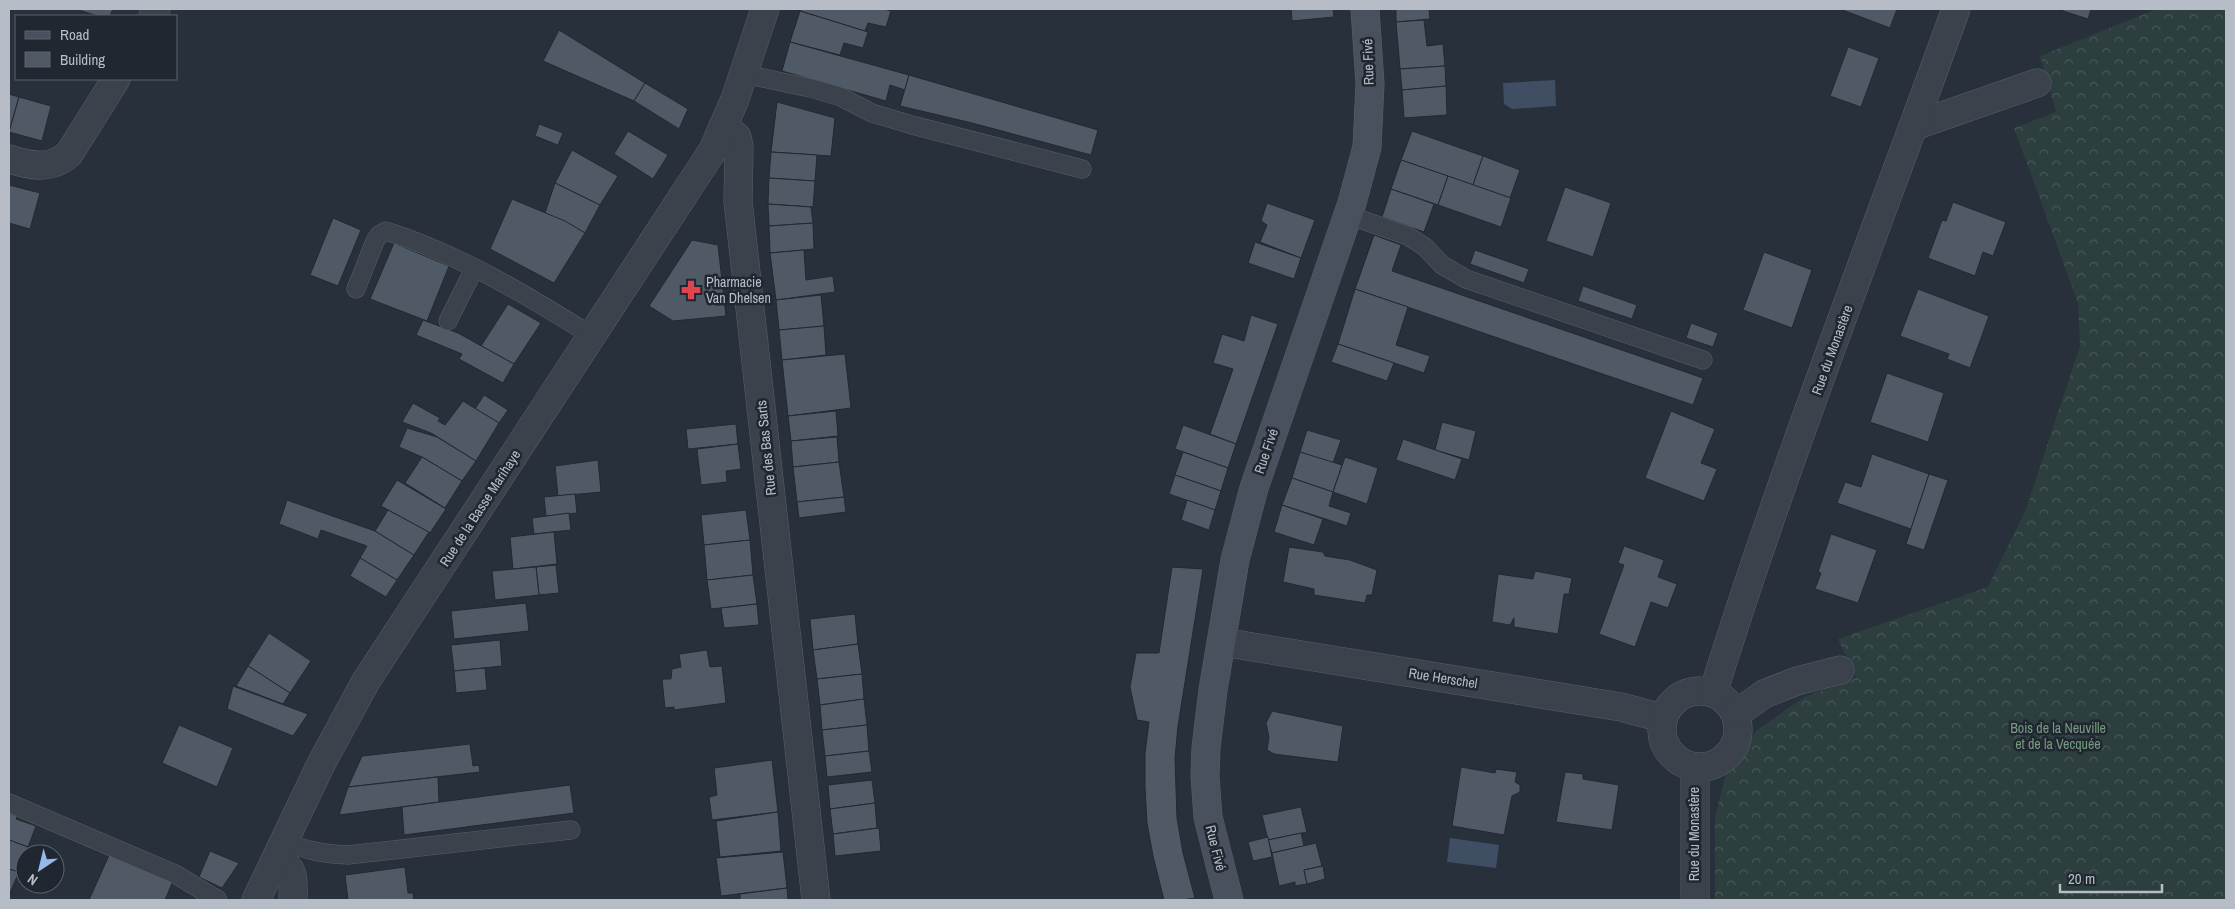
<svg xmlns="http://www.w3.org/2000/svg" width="2235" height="909" viewBox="0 0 2235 909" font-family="'Archivo Narrow',sans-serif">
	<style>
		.forest { fill: url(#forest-crowns) }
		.water { fill: #3f4e62 }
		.building { fill: #505a66; stroke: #222932 }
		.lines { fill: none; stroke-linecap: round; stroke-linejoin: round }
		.lane-casing { stroke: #596069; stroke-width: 19 }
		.street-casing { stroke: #596069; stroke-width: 29 }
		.secondary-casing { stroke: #596069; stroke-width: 29 }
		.lane { stroke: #3b424b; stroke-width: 18 }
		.street { stroke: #3b424b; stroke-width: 28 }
		.secondary { stroke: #49515e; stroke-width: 28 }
		.labels { text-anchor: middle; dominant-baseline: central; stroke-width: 5; stroke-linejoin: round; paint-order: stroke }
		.street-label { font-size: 14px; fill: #b6bdc7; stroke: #202730 }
		.poi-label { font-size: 14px; fill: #b6bdc7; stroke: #202730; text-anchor: start }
		.park-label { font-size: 14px; fill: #779a80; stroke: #202730 }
	</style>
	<defs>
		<pattern id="forest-crowns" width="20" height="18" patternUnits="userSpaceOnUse" patternTransform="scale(1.25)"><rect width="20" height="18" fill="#2c3e3e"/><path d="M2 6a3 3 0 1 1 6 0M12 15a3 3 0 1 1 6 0" fill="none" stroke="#485858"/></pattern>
	</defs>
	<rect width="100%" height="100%" fill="#27303b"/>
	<path class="forest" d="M2157,9H2226V900H1715V817L1725,777L1756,731L1804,697L1856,678L1838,639L1988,587L2026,509L2080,346L2078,303L2014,128L2056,112L2040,56Z"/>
	<g class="water">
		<path d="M1555,80L1556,106L1512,109L1504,104L1503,83Z"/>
		<path d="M1450,838L1499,845L1496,868L1447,862Z"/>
	</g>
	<g class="building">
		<path d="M75,9H113L110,16H98Z"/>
		<path d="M801,9H884L891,11L886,27L868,23L865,31L800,11Z"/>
		<path d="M1291,9H1333L1334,17L1292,21Z"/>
		<path d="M1396,9H1429L1430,19L1396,22Z"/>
		<path d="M1840,9H1897L1890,28Z"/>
		<path d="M2057,9H2091L2088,19Z"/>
		<path d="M800,11L868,32L863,48L844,43L840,55L790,42Z"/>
		<path d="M1424,20L1427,46L1443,44L1445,66L1400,69L1396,22Z"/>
		<path d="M559,30L645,83L634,101L543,61Z"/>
		<path d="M790,42L909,75L905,90L890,85L886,101L782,71Z"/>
		<path d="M1848,47L1879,58L1861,107L1830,96Z"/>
		<path d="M1445,66L1446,86L1402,90L1400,69Z"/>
		<path d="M909,75L1098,130L1091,155L972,123L900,106Z"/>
		<path d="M645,83L688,109L679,129L634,101Z"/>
		<path d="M1446,86L1447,115L1404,118L1402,90Z"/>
		<path d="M9,94L19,97L9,132Z"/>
		<path d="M19,97L51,106L42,141L9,132Z"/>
		<path d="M777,102L835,118L831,156L771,152Z"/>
		<path d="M539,124L563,133L558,145L535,136Z"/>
		<path d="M628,131L668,155L653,179L614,154Z"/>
		<path d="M1412,131L1483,156L1473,185L1401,160Z"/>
		<path d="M572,150L618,176L600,205L555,183Z"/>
		<path d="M771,152L817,155L815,181L769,178Z"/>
		<path d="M1483,156L1520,170L1510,198L1473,185Z"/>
		<path d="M1401,160L1448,176L1438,205L1391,189Z"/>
		<path d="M1448,176L1511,198L1501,227L1438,205Z"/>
		<path d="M769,178L815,181L813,207L768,204Z"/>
		<path d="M555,183L600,205L585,233L545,213Z"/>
		<path d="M9,185L40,193L30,229L9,223Z"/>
		<path d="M1565,187L1611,203L1593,257L1546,241Z"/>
		<path d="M1391,189L1434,204L1424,232L1382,217Z"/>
		<path d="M512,199L565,221L585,233L554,283L490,249Z"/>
		<path d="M1953,202L2006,222L1993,256L1983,252L1975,276L1928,258L1942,220L1946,221Z"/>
		<path d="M1267,203L1315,220L1301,258L1260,242L1267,225L1261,221Z"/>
		<path d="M768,204L811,207L813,223L769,226Z"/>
		<path d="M333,218L361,230L338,286L310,275Z"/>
		<path d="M813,223L814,249L770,253L769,226Z"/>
		<path d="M1374,235L1401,245L1392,271L1703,378L1693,405L1355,289Z"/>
		<path d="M692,240L718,245L726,316L673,321L649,306Z"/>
		<path d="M1255,242L1301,258L1294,279L1248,263Z"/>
		<path d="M394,243L449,266L427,321L370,299Z"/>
		<path d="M804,250L806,280L833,276L835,292L776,300L770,253Z"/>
		<path d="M1475,250L1529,269L1524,283L1470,264Z"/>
		<path d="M1764,252L1812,270L1792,328L1743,310Z"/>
		<path d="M1583,286L1637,305L1632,319L1578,301Z"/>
		<path d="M1355,289L1408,307L1396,345L1430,356L1424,373L1338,344Z"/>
		<path d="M1918,289L1989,316L1970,368L1947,359L1949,354L1900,336Z"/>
		<path d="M821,295L824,326L779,330L776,300Z"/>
		<path d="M508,304L541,323L514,364L481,346Z"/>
		<path d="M1251,315L1278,324L1236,444L1210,434L1233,369L1213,363L1222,334L1244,341Z"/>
		<path d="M423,320L458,333L514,364L503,383L459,359L462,354L416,335Z"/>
		<path d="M1691,323L1718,333L1713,347L1686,338Z"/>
		<path d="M824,326L826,355L782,360L779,330Z"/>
		<path d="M1338,344L1394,363L1387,381L1331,362Z"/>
		<path d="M845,354L851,408L788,416L782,360Z"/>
		<path d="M1887,373L1944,393L1928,442L1870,422Z"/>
		<path d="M484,395L508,410L499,423L475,409Z"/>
		<path d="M463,401L499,423L476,461L431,433L402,422L413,403L440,418L438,421L445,425Z"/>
		<path d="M836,411L838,436L791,441L788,416Z"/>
		<path d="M1671,411L1715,429L1701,463L1717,469L1704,501L1645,478Z"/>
		<path d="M1442,422L1476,431L1469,460L1435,450Z"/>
		<path d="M736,424L738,444L688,449L686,429Z"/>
		<path d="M1183,425L1236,444L1228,468L1175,449Z"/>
		<path d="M407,428L437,437L476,461L462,481L422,457L399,447Z"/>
		<path d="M1307,430L1341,440L1333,463L1300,452Z"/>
		<path d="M837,437L839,462L793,467L791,441Z"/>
		<path d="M1403,439L1462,459L1455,480L1396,460Z"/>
		<path d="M738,444L741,469L726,471L727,482L701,485L697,449Z"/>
		<path d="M1183,452L1228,468L1221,491L1175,475Z"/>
		<path d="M1300,452L1342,465L1333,492L1292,478Z"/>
		<path d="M1872,454L1929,474L1911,529L1837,503L1845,482L1861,487Z"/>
		<path d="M422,457L462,481L445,508L405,483Z"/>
		<path d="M1345,457L1378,468L1367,504L1333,492Z"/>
		<path d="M598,460L601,492L558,496L555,466Z"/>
		<path d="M839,462L844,497L797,502L793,467Z"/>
		<path d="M1929,474L1948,480L1924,550L1906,544Z"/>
		<path d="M1175,475L1221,491L1215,510L1169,494Z"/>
		<path d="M1292,478L1333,492L1329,506L1351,513L1347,526L1282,505Z"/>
		<path d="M397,480L446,509L430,533L381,506Z"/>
		<path d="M575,494L577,513L546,516L544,497Z"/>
		<path d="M844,497L846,512L799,518L797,502Z"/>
		<path d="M287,500L375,531L414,555L397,580L360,558L367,546L321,530L318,539L279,524Z"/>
		<path d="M1187,500L1215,510L1209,530L1181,520Z"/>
		<path d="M1282,505L1323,519L1314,545L1274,532Z"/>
		<path d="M388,510L429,532L414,555L375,531Z"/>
		<path d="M746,510L750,540L704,545L701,515Z"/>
		<path d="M569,513L571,530L534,534L532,518Z"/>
		<path d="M554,532L557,564L513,569L510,537Z"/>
		<path d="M1831,534L1877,550L1858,603L1815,589L1821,573L1818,572Z"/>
		<path d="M750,540L753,575L707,580L704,545Z"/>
		<path d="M1624,546L1664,560L1658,577L1677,584L1668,608L1651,602L1635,647L1599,634L1624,565L1618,563Z"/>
		<path d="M1289,547L1323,552L1325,556L1350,560L1377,570L1372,595H1367L1365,603L1314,595V589L1283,582Z"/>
		<path d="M360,558L397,580L386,597L350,576Z"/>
		<path d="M556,565L559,593L539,595L536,567Z"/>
		<path d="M536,567L539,595L495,600L492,571Z"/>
		<path d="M1172,567L1203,569L1178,726L1175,758L1177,818L1183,853L1195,898L1182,900H1164L1153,856L1147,823L1145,788V753L1149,722L1137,720L1130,687L1136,653H1159Z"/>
		<path d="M1535,571L1572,578L1569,594H1564L1558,634L1514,627V618L1510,625L1492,622L1498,574L1533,579Z"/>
		<path d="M753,575L757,604L711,609L707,580Z"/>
		<path d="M526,603L529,631L454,639L451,611Z"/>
		<path d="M757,604L759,625L724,628L721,608Z"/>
		<path d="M855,614L858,644L813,650L810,619Z"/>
		<path d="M269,633L311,661L290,693L248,666Z"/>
		<path d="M500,640L502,666L454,671L451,645Z"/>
		<path d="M858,644L862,674L817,679L813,650Z"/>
		<path d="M707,650L710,667L722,666L726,703L674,710V707L665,708L662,679H671L672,669L681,667L679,654Z"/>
		<path d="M248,666L290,693L283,704L236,686Z"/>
		<path d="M485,668L487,690L456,693L454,671Z"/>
		<path d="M862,674L864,699L820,705L817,679Z"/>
		<path d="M233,686L308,714L293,736L227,709Z"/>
		<path d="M864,699L867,725L822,730L820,705Z"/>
		<path d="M1272,711L1343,726L1338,762L1274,754L1267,750L1269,737L1266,723Z"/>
		<path d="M179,725L233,748L217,787L162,763Z"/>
		<path d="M867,725L869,751L825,756L822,730Z"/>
		<path d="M470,744L473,766L479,765L480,772L348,787L362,756Z"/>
		<path d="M869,751L872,772L827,777L825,756Z"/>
		<path d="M772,760L778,812L712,820L709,797L717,795L714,768Z"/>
		<path d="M1461,767L1495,773L1496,769L1517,772L1515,782L1520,785V792L1512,796L1504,835L1452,826Z"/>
		<path d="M1565,772L1583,774V779L1619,785L1612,830L1556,822Z"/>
		<path d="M438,777L439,802L339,815L348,787Z"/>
		<path d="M872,780L875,803L830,809L828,785Z"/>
		<path d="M570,785L574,813L404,835L402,807Z"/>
		<path d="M875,803L877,828L833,834L830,809Z"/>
		<path d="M1301,807L1307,832L1268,840L1262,815Z"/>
		<path d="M778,812L781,851L720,857L716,821Z"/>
		<path d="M9,813L17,816L16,819L36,826L28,847L9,840Z"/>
		<path d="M879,828L881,851L835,856L833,834Z"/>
		<path d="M1301,833L1304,846L1272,853L1268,840Z"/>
		<path d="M1268,837L1272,857L1253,861L1248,842Z"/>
		<path d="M9,840L28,847L17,872L9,869Z"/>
		<path d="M1316,843L1322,866L1304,870L1307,884L1295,886V882L1279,886L1272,853Z"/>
		<path d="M210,851L239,863L222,888L199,877Z"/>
		<path d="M783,852L787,888L721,896L716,858Z"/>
		<path d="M110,853L173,881L165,900H89Z"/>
		<path d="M1323,866L1325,879L1307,884L1304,870Z"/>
		<path d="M405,867L408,893H413L414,900H348L345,875Z"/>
		<path d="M9,869L19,872L9,895Z"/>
		<path d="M787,888L788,900H740V894Z"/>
	</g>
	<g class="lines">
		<defs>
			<g id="lane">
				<path d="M744,74L810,88L841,97L872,113L912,125L1082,169"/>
				<path d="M1348,215L1408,236L1425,247L1442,265L1466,279L1703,360"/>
				<path d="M356,289L375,241L379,235L386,231C459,254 528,296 592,336"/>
				<path d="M448,321L474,269"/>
				<path d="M9,803L175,874L218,900"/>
				<path d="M285,841C306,851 325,854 348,855L571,830"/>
			</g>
			<g id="street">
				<path d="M153,16L156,9"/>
				<path d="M723,126L737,137L739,146L738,201L816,900"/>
				<path d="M1914,126L2037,83"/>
				<path d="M9,159C31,166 51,170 69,154L116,79"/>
				<path d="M1222,642L1621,707L1662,718"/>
				<circle cx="1700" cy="729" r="38"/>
				<path d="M1713,693C1785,462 1874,236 1956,9"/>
				<path d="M1736,714L1764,694L1797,681L1840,670"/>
				<path d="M277,858C296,868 293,881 293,900"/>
				<path d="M256,900L321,764L366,681L713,150L735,99L765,9"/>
				<path d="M1695,900V768"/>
			</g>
			<path id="secondary" d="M1229,900L1208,817L1205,776L1206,748L1213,690L1235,560L1254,488L1352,203L1367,147L1370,84L1365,9"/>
		</defs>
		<use href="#lane" class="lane-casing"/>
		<use href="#street" class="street-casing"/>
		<use href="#secondary" class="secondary-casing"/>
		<use href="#lane" class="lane"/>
		<use href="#street" class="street"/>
		<use href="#secondary" class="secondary"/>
	</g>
	<defs>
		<symbol id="pharmacy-bare" viewBox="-9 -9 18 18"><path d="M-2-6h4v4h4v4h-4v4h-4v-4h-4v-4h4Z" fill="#e0444e" stroke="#202730" stroke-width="2.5" paint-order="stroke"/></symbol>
	</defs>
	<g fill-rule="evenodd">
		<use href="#pharmacy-bare" x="677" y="276" width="28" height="28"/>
	</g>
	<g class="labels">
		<g class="street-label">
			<text transform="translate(1368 62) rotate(-92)">Rue Fivé</text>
			<text transform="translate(1832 350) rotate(-70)">Rue du Monastère</text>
			<text transform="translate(766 448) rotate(-96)">Rue des Bas Sarts</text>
			<text transform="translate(1266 451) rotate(-71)">Rue Fivé</text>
			<text transform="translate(480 508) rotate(-57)">Rue de la Basse Marihaye</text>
			<text transform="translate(1443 678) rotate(9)">Rue Herschel</text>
			<text transform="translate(1694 834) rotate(-90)">Rue du Monastère</text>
			<text transform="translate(1216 848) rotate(76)">Rue Fivé</text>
		</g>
		<g class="poi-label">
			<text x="706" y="282">Pharmacie<tspan x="706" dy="16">Van Dhelsen</tspan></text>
		</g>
		<g class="park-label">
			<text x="2058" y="728">Bois de la Neuville<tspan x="2058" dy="16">et de la Vecquée</tspan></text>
		</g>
	</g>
	<rect width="2235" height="909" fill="none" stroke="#b6bdc7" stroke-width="20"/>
	<rect x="15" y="15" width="162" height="65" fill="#202730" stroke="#5c636c"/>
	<rect x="25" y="31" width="25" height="8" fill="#49515e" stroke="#5c636c"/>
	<text x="60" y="40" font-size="15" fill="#b6bdc7">Road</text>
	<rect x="25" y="52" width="25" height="15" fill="#505a66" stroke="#5c636c"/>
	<text x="60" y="65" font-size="15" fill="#b6bdc7">Building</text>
	<g transform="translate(40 869) rotate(215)"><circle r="24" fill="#202730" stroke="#5c636c"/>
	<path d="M0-4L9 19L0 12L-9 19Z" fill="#97b8eb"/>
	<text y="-8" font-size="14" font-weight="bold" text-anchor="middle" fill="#b6bdc7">N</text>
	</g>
	<path d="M2060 884v8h102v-8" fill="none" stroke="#b6bdc7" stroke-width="2.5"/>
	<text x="2068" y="884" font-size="15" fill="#b6bdc7" stroke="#202730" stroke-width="4" paint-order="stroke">20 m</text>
</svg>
